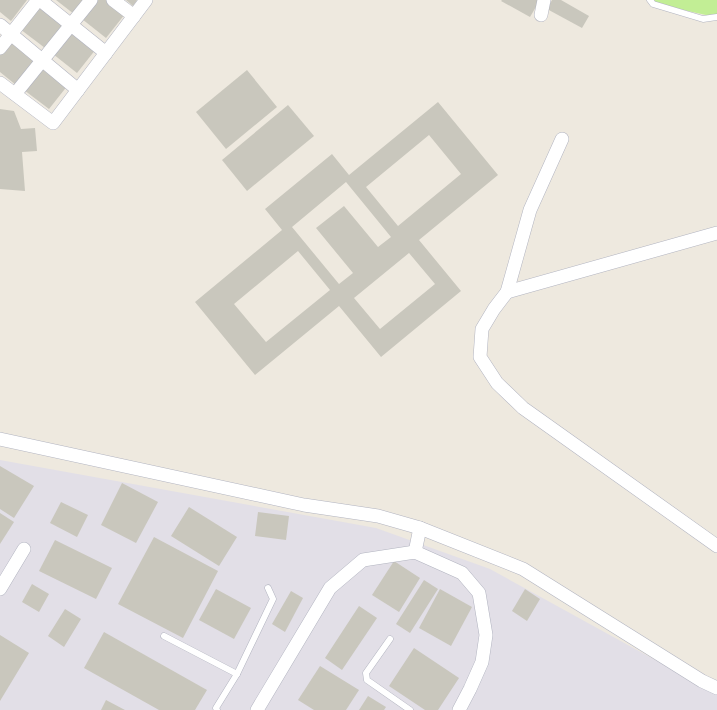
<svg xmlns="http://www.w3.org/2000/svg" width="717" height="710" viewBox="0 0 717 710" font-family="Inter,sans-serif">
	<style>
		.industrial { fill: #e2dfe7 }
		.pitch { fill: #c2ee95 }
		.building { fill: #c9c7bd; fill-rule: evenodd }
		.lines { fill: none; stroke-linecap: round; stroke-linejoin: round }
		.lane-casing { stroke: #b2b4c0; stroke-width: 7 }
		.street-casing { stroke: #b2b4c0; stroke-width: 14 }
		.lane { stroke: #fff; stroke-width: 6 }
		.street { stroke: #fff; stroke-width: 13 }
	</style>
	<rect width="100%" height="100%" fill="#eee9df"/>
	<path class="industrial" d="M0,460L376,528L490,569L717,694V710H0Z"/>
	<path class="pitch" d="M652,0H717V15L715,17L656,4Z"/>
	<g class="building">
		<path d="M0,0H27L11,21L0,12Z"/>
		<path d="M56,0H84L74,14Z"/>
		<path d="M97,0H108L125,14L106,38L82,19Z"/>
		<path d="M126,0H137L133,6Z"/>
		<path d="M502,0H540L530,17L501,1Z"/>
		<path d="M552,0H561L589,16L582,28L547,9Z"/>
		<path d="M40,5L64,24L45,48L20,29Z"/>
		<path d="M72,30L96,49L77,73L53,54Z"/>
		<path d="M11,41L35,60L16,85L0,72V55Z"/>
		<path d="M44,66L68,85L49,109L24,90Z"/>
		<path d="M247,70L277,107L226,149L196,112Z"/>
		<path d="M438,102L498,175L419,240L461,291L381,357L339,306L255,375L195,302L282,230L265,209L332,154L349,175ZM429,135L461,174L398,226L366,187ZM346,182L391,237L378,247L344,206L316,228L353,273L339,284L292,227ZM298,251L330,290L266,342L234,304ZM409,253L435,284L380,329L354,298Z"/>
		<path d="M288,105L314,136L247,191L222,160Z"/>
		<path d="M0,109L14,111L21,129L35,128L37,151L22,152L25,191L0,189Z"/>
		<path d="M0,466L34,486L14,518L0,509Z"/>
		<path d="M122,483L158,502L136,543L101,525Z"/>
		<path d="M61,502L88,515L77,537L50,523Z"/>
		<path d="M189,507L237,537L219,566L171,536Z"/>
		<path d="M258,512L289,516L286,540L255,536Z"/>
		<path d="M0,513L14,522L0,544Z"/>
		<path d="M154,537L218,571L183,638L118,604Z"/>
		<path d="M55,540L112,568L96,599L39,571Z"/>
		<path d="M394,561L420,578L399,612L372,595Z"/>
		<path d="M424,580L438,589L410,633L396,624Z"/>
		<path d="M32,584L49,594L39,612L22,602Z"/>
		<path d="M216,589L251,608L234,639L199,620Z"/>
		<path d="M440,589L472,607L451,646L419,628Z"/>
		<path d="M525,589L540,599L527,621L512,611Z"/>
		<path d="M291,591L303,598L285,632L272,624Z"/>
		<path d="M359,606L377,618L342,670L325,658Z"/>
		<path d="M65,609L81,619L64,647L48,636Z"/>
		<path d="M104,632L207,690L195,710H159L84,668Z"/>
		<path d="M0,635L29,653L0,701Z"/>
		<path d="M414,648L459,678L438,710H425L389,686Z"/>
		<path d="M320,666L359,690L346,710H314L298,700Z"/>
		<path d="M368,696L386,707L384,710H359Z"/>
		<path d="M106,700L125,710H101Z"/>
	</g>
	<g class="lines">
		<defs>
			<g id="lane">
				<path d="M650,0L653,4L703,19L717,17"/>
				<path d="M164,636L237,674"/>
				<path d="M390,639L366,673L367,680L410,710"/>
				<path d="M217,710L216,708L237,674L273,599L268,588"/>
			</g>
			<g id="street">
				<path d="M40,0L106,53"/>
				<path d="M113,0L134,16"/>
				<path d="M541,15L544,0"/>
				<path d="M0,25L78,90"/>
				<path d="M0,48L38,0"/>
				<path d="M0,83L53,123L146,0"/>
				<path d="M15,94L91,0"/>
				<path d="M562,139L530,210L507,292L494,309L482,329L480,357L497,383L523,408L717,546"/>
				<path d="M507,292L717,233"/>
				<path d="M0,439L304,505L378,516L420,528L523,569L702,681L717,688"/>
				<path d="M415,552L420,528"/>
				<path d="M0,589L24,549"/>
				<path d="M257,710L330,588L363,560L415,552L462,573L479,593L486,635L482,662L470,689L459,710"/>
			</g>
		</defs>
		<use href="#lane" class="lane-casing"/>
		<use href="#street" class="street-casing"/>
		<use href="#lane" class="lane"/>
		<use href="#street" class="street"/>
	</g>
</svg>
